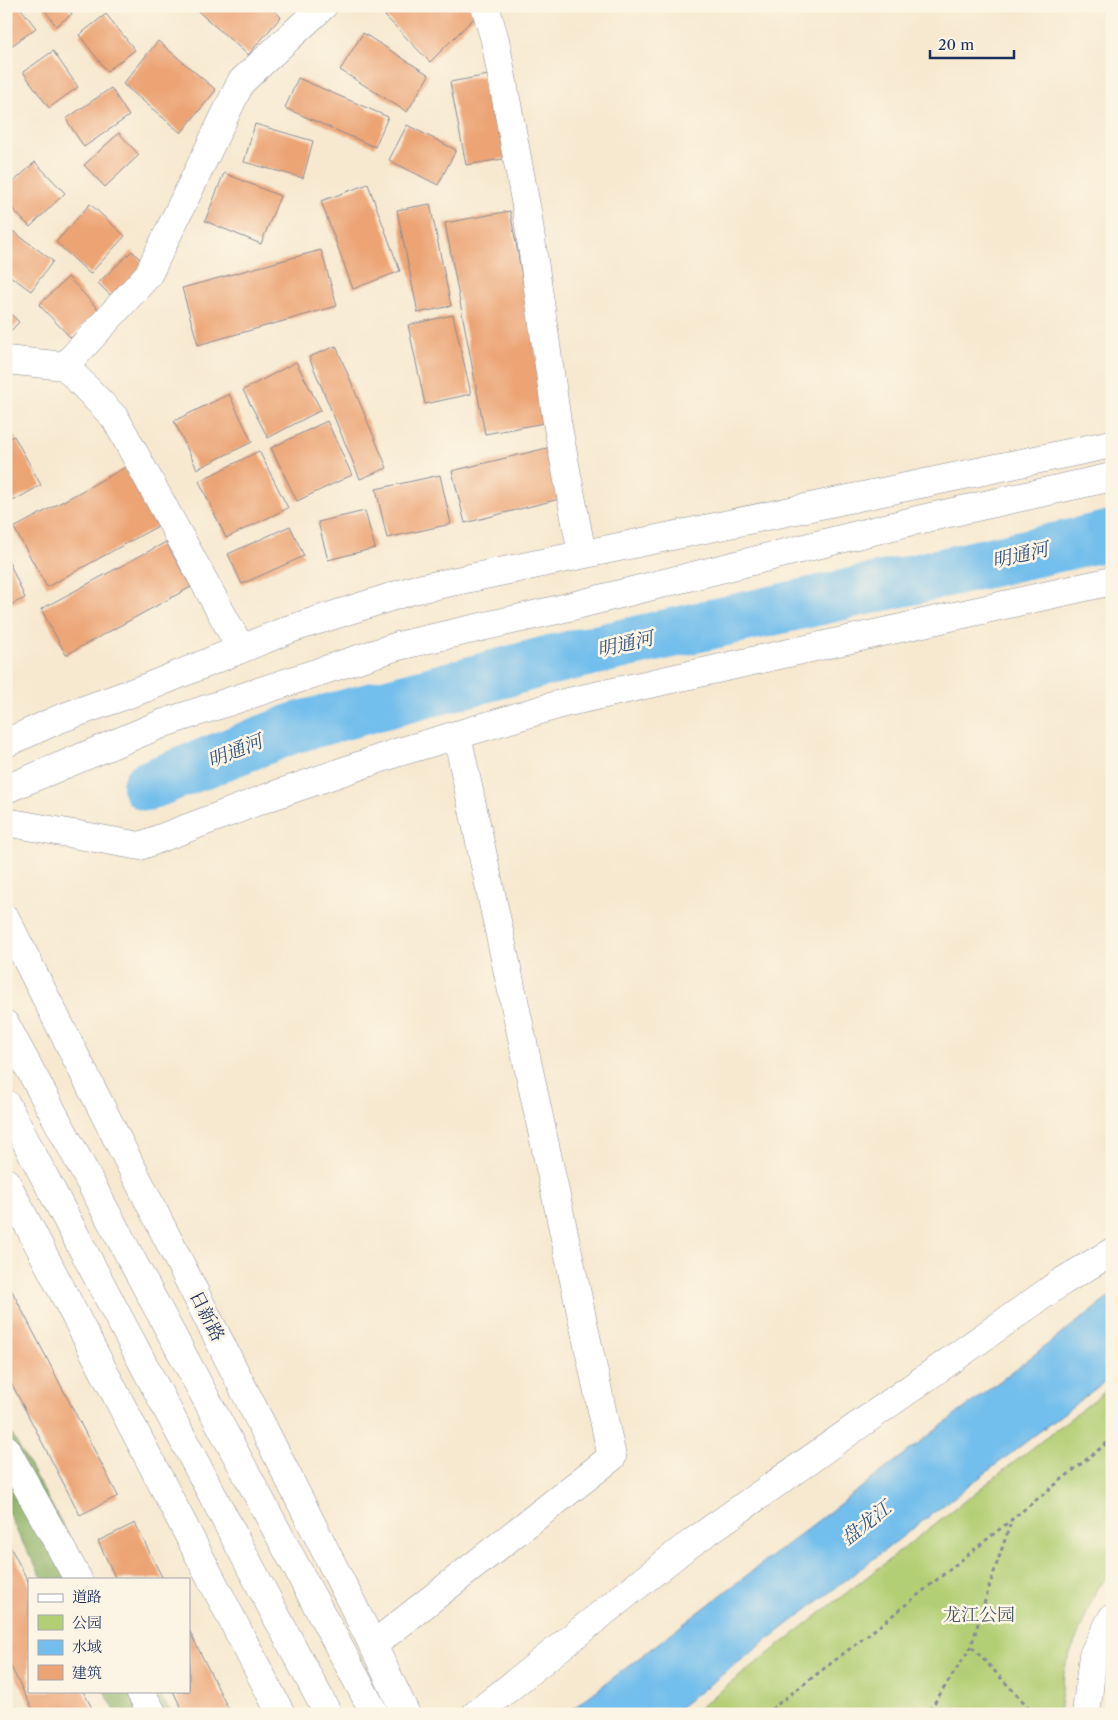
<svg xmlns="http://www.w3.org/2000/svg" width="1118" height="1720" viewBox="0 0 1118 1720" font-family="'Libre Caslon Text','Noto Serif SC',serif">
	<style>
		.green { fill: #b3cf76; stroke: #677f6a }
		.forest { fill: #8eb267; stroke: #547062 }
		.water { fill: #72beec; stroke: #4676a5 }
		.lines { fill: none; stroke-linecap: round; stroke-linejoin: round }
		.river { stroke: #72beec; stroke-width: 50 }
		.building { fill: #eca474 }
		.minor-casing { stroke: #898c97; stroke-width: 29 }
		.major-casing { stroke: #898c97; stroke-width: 29 }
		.path { stroke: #898c97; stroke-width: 3; stroke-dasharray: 4 4; stroke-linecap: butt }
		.minor { stroke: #fff; stroke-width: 28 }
		.major { stroke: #fff; stroke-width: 28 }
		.labels { text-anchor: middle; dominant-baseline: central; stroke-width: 5; stroke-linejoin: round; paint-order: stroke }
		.street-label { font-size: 18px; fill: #1b2f5e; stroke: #fcf5e5 }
		.park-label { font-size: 18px; fill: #415764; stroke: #fcf5e5 }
		.water-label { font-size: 19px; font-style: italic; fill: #315382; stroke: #fcf5e5 }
	</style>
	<rect width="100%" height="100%" fill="#fcf5e5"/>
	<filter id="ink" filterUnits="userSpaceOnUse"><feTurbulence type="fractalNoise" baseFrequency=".02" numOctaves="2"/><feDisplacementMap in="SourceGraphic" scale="10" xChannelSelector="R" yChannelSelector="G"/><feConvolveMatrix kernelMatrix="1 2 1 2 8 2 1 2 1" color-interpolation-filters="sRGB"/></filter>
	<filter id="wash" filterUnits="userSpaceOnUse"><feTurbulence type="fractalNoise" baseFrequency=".0096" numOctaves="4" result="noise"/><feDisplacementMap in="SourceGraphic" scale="20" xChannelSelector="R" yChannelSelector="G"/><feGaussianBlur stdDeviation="1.12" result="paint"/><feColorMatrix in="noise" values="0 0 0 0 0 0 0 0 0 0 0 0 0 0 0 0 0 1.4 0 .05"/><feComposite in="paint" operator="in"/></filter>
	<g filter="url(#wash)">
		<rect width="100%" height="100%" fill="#f7e9d0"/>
		<path class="green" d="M1112,1386V1572L1097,1588L1065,1666L1059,1714H691Z"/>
		<g class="forest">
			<path d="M6,1424L93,1579H43L20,1538L6,1507Z"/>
			<path d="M104,1691H158L172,1714H117Z"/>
		</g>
		<path class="water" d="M1112,1295V1376L671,1714H566Z"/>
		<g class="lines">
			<path class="river" d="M147,786L294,728L551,660L1112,535"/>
		</g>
		<g id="blocks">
			<g class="building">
				<path d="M6,6H19L36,28L6,50Z"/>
				<path d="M42,6H67L72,14L56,26Z"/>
				<path d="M192,6H269L281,17L248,55Z"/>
				<path d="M395,6H468L477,15L430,62L385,16Z"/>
				<path d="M106,14L135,50L107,71L79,35Z"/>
				<path d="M363,33L429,75L407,112L340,70Z"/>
				<path d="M158,41L216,90L181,133L123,84Z"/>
				<path d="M53,51L78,87L49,108L23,72Z"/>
				<path d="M494,74L509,158L466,165L450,82Z"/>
				<path d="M298,78L388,117L375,147L285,108Z"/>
				<path d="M111,88L129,116L84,147L66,119Z"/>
				<path d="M255,124L313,141L303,178L244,162Z"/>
				<path d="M407,125L456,150L438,185L389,160Z"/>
				<path d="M119,133L139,155L105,187L84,165Z"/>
				<path d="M35,162L65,193L30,227L6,202V189Z"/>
				<path d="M224,173L280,196L261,244L205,221Z"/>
				<path d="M368,184L400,271L353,289L321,201Z"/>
				<path d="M90,204L125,236L90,274L56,242Z"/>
				<path d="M430,204L451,306L418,313L397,210Z"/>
				<path d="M510,211L549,422L485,434L445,223Z"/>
				<path d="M6,226L53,261L31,291L6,273Z"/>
				<path d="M321,250L337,306L198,345L182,288Z"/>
				<path d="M132,251L147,266L113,298L98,283Z"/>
				<path d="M68,277L99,310L71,338L39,305Z"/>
				<path d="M6,309L19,322L6,336Z"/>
				<path d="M453,315L471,394L425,404L408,325Z"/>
				<path d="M336,346L387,468L360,479L309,357Z"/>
				<path d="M296,362L321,410L268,438L243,390Z"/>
				<path d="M229,394L252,442L197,469L174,421Z"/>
				<path d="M327,421L352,475L297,501L271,448Z"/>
				<path d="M14,436L41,485L6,505V440Z"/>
				<path d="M551,447L563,498L465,523L452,471Z"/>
				<path d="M259,451L288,508L226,538L199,481Z"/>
				<path d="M126,467L158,526L47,587L14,528Z"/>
				<path d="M440,475L451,524L387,538L376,489Z"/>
				<path d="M365,511L375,548L328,560L318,522Z"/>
				<path d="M290,526L304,556L242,584L228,554Z"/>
				<path d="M166,542L191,587L66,655L41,609Z"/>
				<path d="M6,555L25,598L6,607Z"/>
				<path d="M10,1287L118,1496L80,1515L6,1373V1289Z"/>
				<path d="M135,1523L163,1579H116L98,1541Z"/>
				<path d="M6,1539L29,1583V1691H83L95,1714H35L6,1657Z"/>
				<path d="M189,1630L231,1714H184L173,1691H189Z"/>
			</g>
		</g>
	</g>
	<g filter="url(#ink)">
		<use href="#blocks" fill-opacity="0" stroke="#898c97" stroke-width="1"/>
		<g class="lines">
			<defs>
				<g id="minor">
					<path d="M485,6L495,40L527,211L557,422L582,554"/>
					<path d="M6,360L65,366L115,418L241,649"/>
					<path d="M65,366L148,275L241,82L323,6"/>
					<path d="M6,822L140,846L269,797L396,753L564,703L1112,581"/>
					<path d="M6,1449L78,1579"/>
					<path d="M373,1645L612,1457L457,735"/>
					<path d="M140,1691L153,1714"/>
					<path d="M476,1714L683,1549L1063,1281L1112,1252"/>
					<path d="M1086,1714L1093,1655L1112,1618"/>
				</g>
				<g id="major">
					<path d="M6,743L59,719L148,687L290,629L413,590L1112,444"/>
					<path d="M6,789L164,723L398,646L556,610L913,521L1112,477"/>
					<path d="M6,919L373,1645L406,1714"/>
					<path d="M6,1025L375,1714"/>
					<path d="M6,1104L328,1714"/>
					<path d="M6,1182L281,1714"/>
				</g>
			</defs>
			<use href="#minor" class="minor-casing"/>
			<use href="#major" class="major-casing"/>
			<g class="path">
				<path d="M972,1647L1030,1709L1049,1714"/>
				<path d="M765,1714L878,1627L1112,1439"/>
				<path d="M923,1714L931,1708L971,1647L990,1584L1012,1519"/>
			</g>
			<use href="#minor" class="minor"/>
			<use href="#major" class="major"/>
		</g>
	</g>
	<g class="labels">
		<g class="street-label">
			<text transform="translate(207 1316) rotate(63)">日新路</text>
		</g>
		<g class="park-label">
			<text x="979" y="1615">龙江公园</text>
		</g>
		<g class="water-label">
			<text transform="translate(1020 555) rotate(-13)">明通河</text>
			<text transform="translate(625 644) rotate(-13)">明通河</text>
			<text transform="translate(235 751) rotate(-22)">明通河</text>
			<text transform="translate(866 1523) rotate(-38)">盘龙江</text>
		</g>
	</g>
	<rect width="1118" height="1720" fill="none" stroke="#fcf5e5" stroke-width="25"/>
	<rect x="28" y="1578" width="162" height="115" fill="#fcf5e5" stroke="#a2a6af"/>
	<rect x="38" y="1594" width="25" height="8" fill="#ffffff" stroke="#a2a6af"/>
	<text x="72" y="1602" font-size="15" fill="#1b2f5e">道路</text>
	<rect x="38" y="1615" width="25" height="15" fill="#b3cf76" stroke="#a2a6af"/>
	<text x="72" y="1628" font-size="15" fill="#1b2f5e">公园</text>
	<rect x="38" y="1640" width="25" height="15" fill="#72beec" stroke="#a2a6af"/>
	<text x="72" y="1652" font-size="15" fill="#1b2f5e">水域</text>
	<rect x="38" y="1665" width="25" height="15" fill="#eca474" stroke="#a2a6af"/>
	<text x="72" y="1678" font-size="15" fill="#1b2f5e">建筑</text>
	<path d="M930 50v8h84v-8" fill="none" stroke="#1b2f5e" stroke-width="2.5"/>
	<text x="938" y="50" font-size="15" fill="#1b2f5e" stroke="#fcf5e5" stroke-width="4" paint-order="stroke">20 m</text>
</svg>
